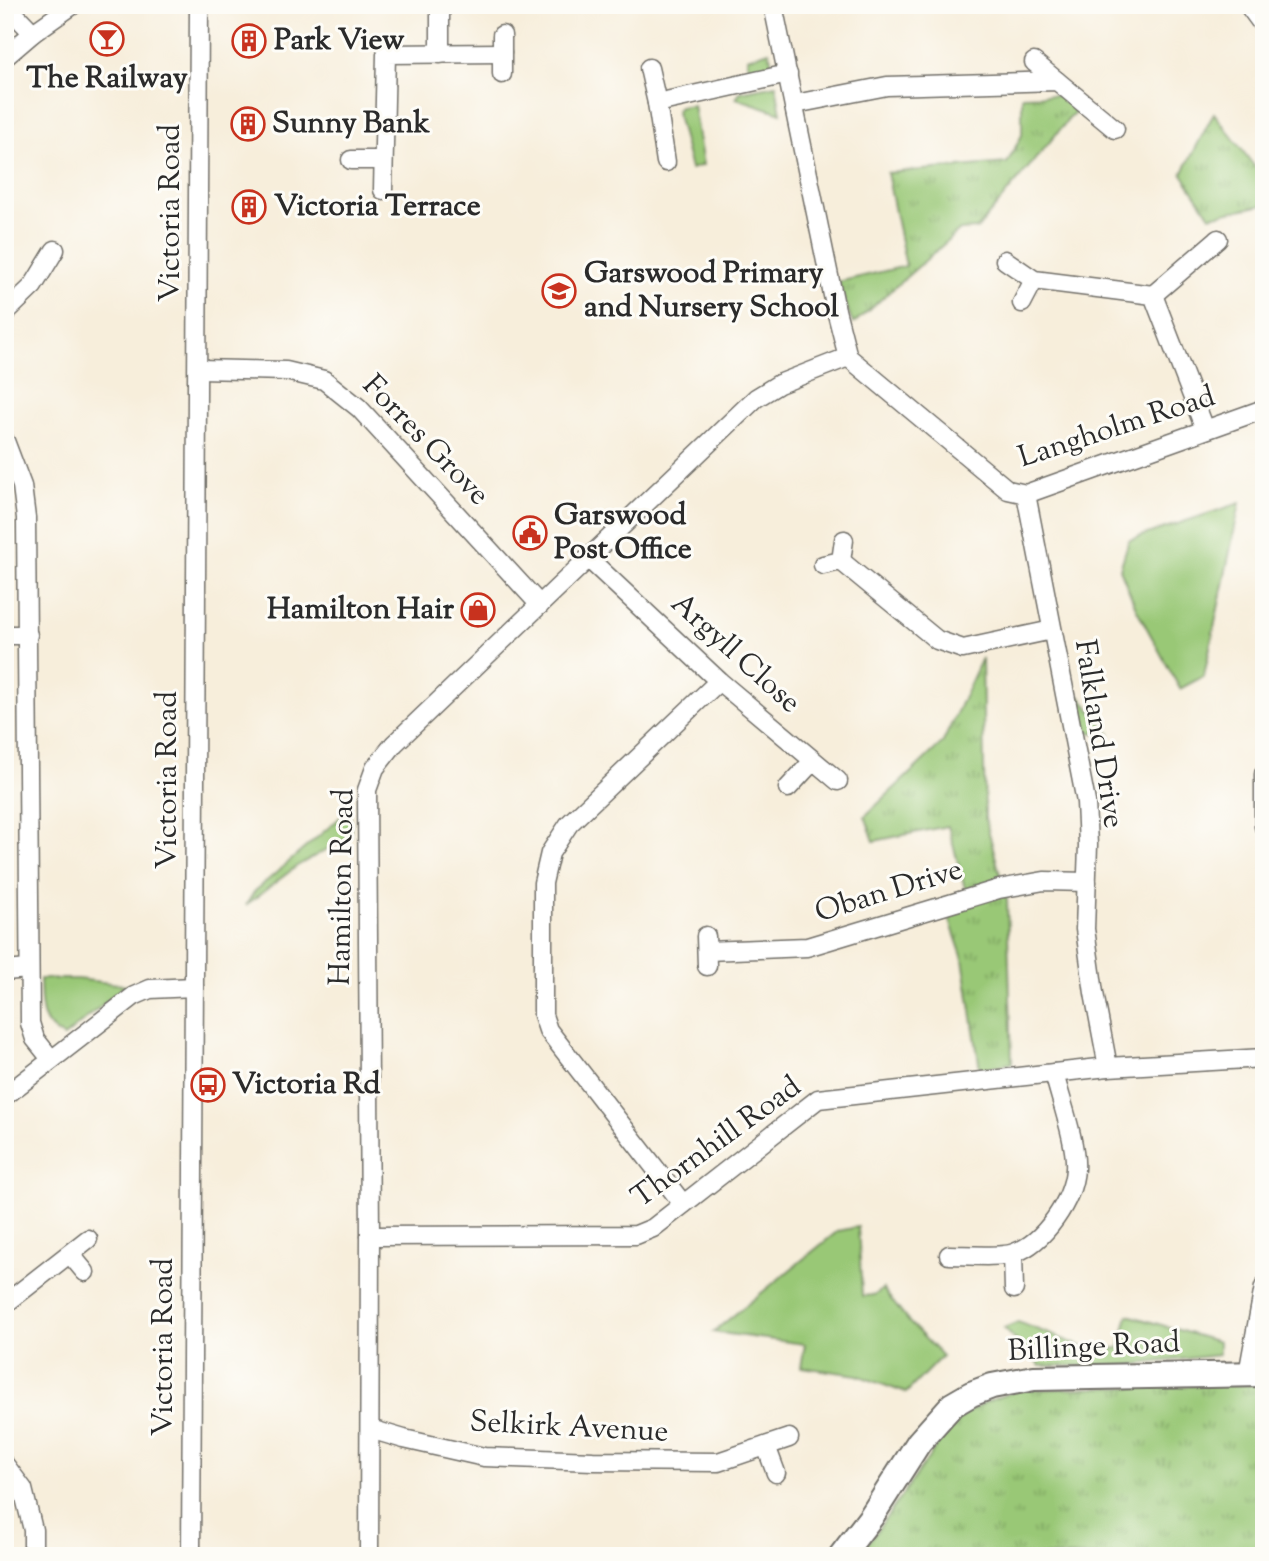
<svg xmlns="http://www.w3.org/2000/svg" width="1269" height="1561" viewBox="0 0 1269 1561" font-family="'Sorts Mill Goudy',serif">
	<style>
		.grass { fill: #99c876; stroke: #627a50; stroke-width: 2 }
		.park { fill: url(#park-tufts); stroke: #627a50; stroke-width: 2 }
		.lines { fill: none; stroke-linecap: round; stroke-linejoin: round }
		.minor-casing { stroke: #726f69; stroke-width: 21 }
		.tertiary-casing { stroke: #726f69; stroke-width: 24 }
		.secondary-casing { stroke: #726f69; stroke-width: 28 }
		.minor { stroke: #fff; stroke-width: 18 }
		.tertiary { stroke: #fff; stroke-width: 21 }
		.secondary { stroke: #fff; stroke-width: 24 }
		.labels { text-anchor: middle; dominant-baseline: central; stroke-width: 6; stroke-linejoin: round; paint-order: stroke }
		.poi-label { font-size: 30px; font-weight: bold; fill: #2b2b2b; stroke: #fdfcf7; text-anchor: start }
		.street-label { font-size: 30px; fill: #2b2b2b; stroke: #fdfcf7 }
	</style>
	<defs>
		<pattern id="park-tufts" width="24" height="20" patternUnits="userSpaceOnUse" patternTransform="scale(1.75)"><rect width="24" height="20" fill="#99c876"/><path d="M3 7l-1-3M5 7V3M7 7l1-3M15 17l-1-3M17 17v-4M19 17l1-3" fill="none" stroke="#7da361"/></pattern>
	</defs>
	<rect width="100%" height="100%" fill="#fdfcf7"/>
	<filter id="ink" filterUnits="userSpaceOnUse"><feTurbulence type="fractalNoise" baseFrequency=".0143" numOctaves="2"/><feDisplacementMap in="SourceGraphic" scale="14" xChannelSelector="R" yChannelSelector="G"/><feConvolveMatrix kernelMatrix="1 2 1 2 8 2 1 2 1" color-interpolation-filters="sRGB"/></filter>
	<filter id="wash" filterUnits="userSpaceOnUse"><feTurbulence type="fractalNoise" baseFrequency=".00686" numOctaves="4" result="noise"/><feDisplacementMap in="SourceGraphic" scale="28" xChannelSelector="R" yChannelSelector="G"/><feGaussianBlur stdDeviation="1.57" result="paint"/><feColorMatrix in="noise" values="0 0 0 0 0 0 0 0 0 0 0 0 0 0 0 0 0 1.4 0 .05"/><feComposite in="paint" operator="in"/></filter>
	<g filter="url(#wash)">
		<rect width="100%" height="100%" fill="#f7eedb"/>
		<g class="grass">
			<path d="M769,51L774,73L750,78L747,58Z"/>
			<path d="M776,85L781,113L736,98L740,92Z"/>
			<path d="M693,105L703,165L691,169L676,111L679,107Z"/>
			<path d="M1240,503L1204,676L1180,689L1136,608L1120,569L1129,540Z"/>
			<path d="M1079,695L1110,734L1085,732Z"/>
			<path d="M350,809L351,836L297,866L246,905L254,892Z"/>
			<path d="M40,979H77L126,985L64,1037C38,1024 41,1005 40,979Z"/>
			<path d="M858,1227L862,1296L875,1295L883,1289L907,1320L942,1356L906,1393L857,1375L801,1367L805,1344L713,1332L838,1231Z"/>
			<path d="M1128,1315L1219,1342V1355L1120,1366H1040L1004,1328L1018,1322L1091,1350L1120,1348Z"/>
		</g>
		<g class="park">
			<path d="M1057,95L1078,108L977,229L960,230L853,324L838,282L906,266L887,173L1007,163L1022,135V96Z"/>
			<path d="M1214,113L1264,179V205L1210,216L1182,174Z"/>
			<path d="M982,658L985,818L1007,900L1012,1063L980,1069L963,959L943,900L966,892L948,826L874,841L865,816L943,742Z"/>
			<path d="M1264,1384V1556H859L941,1440C966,1408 981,1403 1018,1390Z"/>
		</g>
	</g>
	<g filter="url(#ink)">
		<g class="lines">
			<defs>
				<g id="minor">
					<path d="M6,5L33,33"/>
					<path d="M773,5L836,310L848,357L1008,490L1026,494L1264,409"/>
					<path d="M440,54V5"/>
					<path d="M5,57L33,33L73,5"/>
					<path d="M1034,62L1057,81"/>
					<path d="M649,68L657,103L666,162"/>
					<path d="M502,74V35"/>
					<path d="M657,103L788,74"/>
					<path d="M795,104L887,86L1057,81L1115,129"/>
					<path d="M351,160H383"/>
					<path d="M383,190L386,54L502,53"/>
					<path d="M1005,260L1034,280L1153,295L1205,429"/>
					<path d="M1153,295L1218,239"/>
					<path d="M1022,303L1034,280"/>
					<path d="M5,313L33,286L55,250"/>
					<path d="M199,369L286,371L324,380L359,408L540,605"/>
					<path d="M5,441L22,486L26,518L30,1023L35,1039L51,1059"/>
					<path d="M1026,494L1086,802L1088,845L1085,929L1094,993L1108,1067"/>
					<path d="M590,560L719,681L838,781"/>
					<path d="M841,561L937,640L963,649L1052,630"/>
					<path d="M823,565L841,561L844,540"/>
					<path d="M5,635H28"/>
					<path d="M1264,774V827"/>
					<path d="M788,788L813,761"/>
					<path d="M706,936L707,966"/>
					<path d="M707,951L807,947L999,889L1044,881L1087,882"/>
					<path d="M5,971L29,969"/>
					<path d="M5,1096L134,996L150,989L194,987"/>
					<path d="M683,1204L548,1030L543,1015V883L550,853L569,824L719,681"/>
					<path d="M370,1236L636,1235L653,1228L818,1099L1108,1067L1264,1058"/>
					<path d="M70,1254L85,1272"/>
					<path d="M1013,1254L1014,1289"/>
					<path d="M949,1255C964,1255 1001,1258 1014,1253C1044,1243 1073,1200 1075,1169C1077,1144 1060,1098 1054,1073"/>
					<path d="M5,1304L88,1239"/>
					<path d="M1248,1374L1264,1287"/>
					<path d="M370,1429L404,1439L484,1457L593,1461L718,1462L789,1438"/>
					<path d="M766,1446L776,1473"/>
					<path d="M5,1465L23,1489L33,1530V1556"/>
					<path d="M191,1556L199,5"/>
					<path d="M369,1556L370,1236L367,790L375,768L394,744L756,398L779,384L848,357"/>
				</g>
				<path id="tertiary" d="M1250,5L1264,24"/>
				<path id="secondary" d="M841,1556L871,1517L919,1442L952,1405L971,1394L992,1386L1034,1378L1264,1374"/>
			</defs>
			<use href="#minor" class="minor-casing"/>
			<use href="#tertiary" class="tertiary-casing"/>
			<use href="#secondary" class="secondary-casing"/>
			<use href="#minor" class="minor"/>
			<use href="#tertiary" class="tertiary"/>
			<use href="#secondary" class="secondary"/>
		</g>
	</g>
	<defs>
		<symbol id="bar-ring" viewBox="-11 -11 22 22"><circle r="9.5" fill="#fdfcf7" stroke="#c8321e" stroke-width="1.5"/><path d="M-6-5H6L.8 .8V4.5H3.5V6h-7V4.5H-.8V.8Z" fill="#c8321e"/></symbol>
		<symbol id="building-ring" viewBox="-11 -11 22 22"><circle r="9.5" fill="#fdfcf7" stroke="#c8321e" stroke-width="1.5"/><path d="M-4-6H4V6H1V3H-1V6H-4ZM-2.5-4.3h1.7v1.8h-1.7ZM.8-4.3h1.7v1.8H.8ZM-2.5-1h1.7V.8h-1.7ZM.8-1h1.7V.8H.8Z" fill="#c8321e"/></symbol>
		<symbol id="school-ring" viewBox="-11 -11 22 22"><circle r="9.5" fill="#fdfcf7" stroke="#c8321e" stroke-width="1.5"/><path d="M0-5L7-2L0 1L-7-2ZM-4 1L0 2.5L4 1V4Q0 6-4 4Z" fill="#c8321e"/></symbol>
		<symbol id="civic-ring" viewBox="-11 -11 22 22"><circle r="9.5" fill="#fdfcf7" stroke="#c8321e" stroke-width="1.5"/><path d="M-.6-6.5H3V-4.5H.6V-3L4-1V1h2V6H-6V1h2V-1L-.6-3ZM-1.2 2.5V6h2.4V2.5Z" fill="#c8321e"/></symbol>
		<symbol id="shop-ring" viewBox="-11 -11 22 22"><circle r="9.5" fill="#fdfcf7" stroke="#c8321e" stroke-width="1.5"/><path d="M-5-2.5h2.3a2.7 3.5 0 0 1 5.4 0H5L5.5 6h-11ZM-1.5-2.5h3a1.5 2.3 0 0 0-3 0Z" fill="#c8321e"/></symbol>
		<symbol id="bus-ring" viewBox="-11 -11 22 22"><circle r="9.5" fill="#fdfcf7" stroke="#c8321e" stroke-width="1.5"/><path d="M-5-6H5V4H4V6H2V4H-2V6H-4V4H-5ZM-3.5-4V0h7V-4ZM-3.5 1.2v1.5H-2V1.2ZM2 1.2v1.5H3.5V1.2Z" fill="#c8321e"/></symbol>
	</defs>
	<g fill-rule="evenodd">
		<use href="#bar-ring" x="88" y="20" width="38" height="38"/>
		<use href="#building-ring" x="230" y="22" width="38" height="38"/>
		<use href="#building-ring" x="229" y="105" width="38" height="38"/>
		<use href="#building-ring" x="230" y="188" width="38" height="38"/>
		<use href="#school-ring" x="540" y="272" width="38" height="38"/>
		<use href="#civic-ring" x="511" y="514" width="38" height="38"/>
		<use href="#shop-ring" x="459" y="591" width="38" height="38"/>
		<use href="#bus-ring" x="189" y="1066" width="38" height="38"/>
	</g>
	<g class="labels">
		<g class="poi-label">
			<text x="274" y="41">Park View</text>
			<text x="107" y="79" text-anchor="middle">The Railway</text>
			<text x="272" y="124">Sunny Bank</text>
			<text x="274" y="207">Victoria Terrace</text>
			<text x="584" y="274">Garswood Primary<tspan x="584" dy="34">and Nursery School</tspan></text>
			<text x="554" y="516">Garswood<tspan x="554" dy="34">Post Office</tspan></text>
			<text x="454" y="610" text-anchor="end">Hamilton Hair</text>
			<text x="232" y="1085">Victoria Rd</text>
		</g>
		<g class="street-label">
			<text transform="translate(171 213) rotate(-90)">Victoria Road</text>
			<text transform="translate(1117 428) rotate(-18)">Langholm Road</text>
			<text transform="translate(425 441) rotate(46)">Forres Grove</text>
			<text transform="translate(735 654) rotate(42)">Argyll Close</text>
			<text transform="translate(1098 734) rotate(81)">Falkland Drive</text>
			<text transform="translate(168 780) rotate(-90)">Victoria Road</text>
			<text transform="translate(343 887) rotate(-89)">Hamilton Road</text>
			<text transform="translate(889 892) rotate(-17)">Oban Drive</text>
			<text transform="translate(717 1143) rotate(-36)">Thornhill Road</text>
			<text transform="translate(164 1347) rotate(-90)">Victoria Road</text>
			<text transform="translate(1094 1348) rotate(-3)">Billinge Road</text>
			<text transform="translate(569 1428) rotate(3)">Selkirk Avenue</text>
		</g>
	</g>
	<rect width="1269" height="1561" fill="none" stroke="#fdfcf7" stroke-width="28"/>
</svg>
